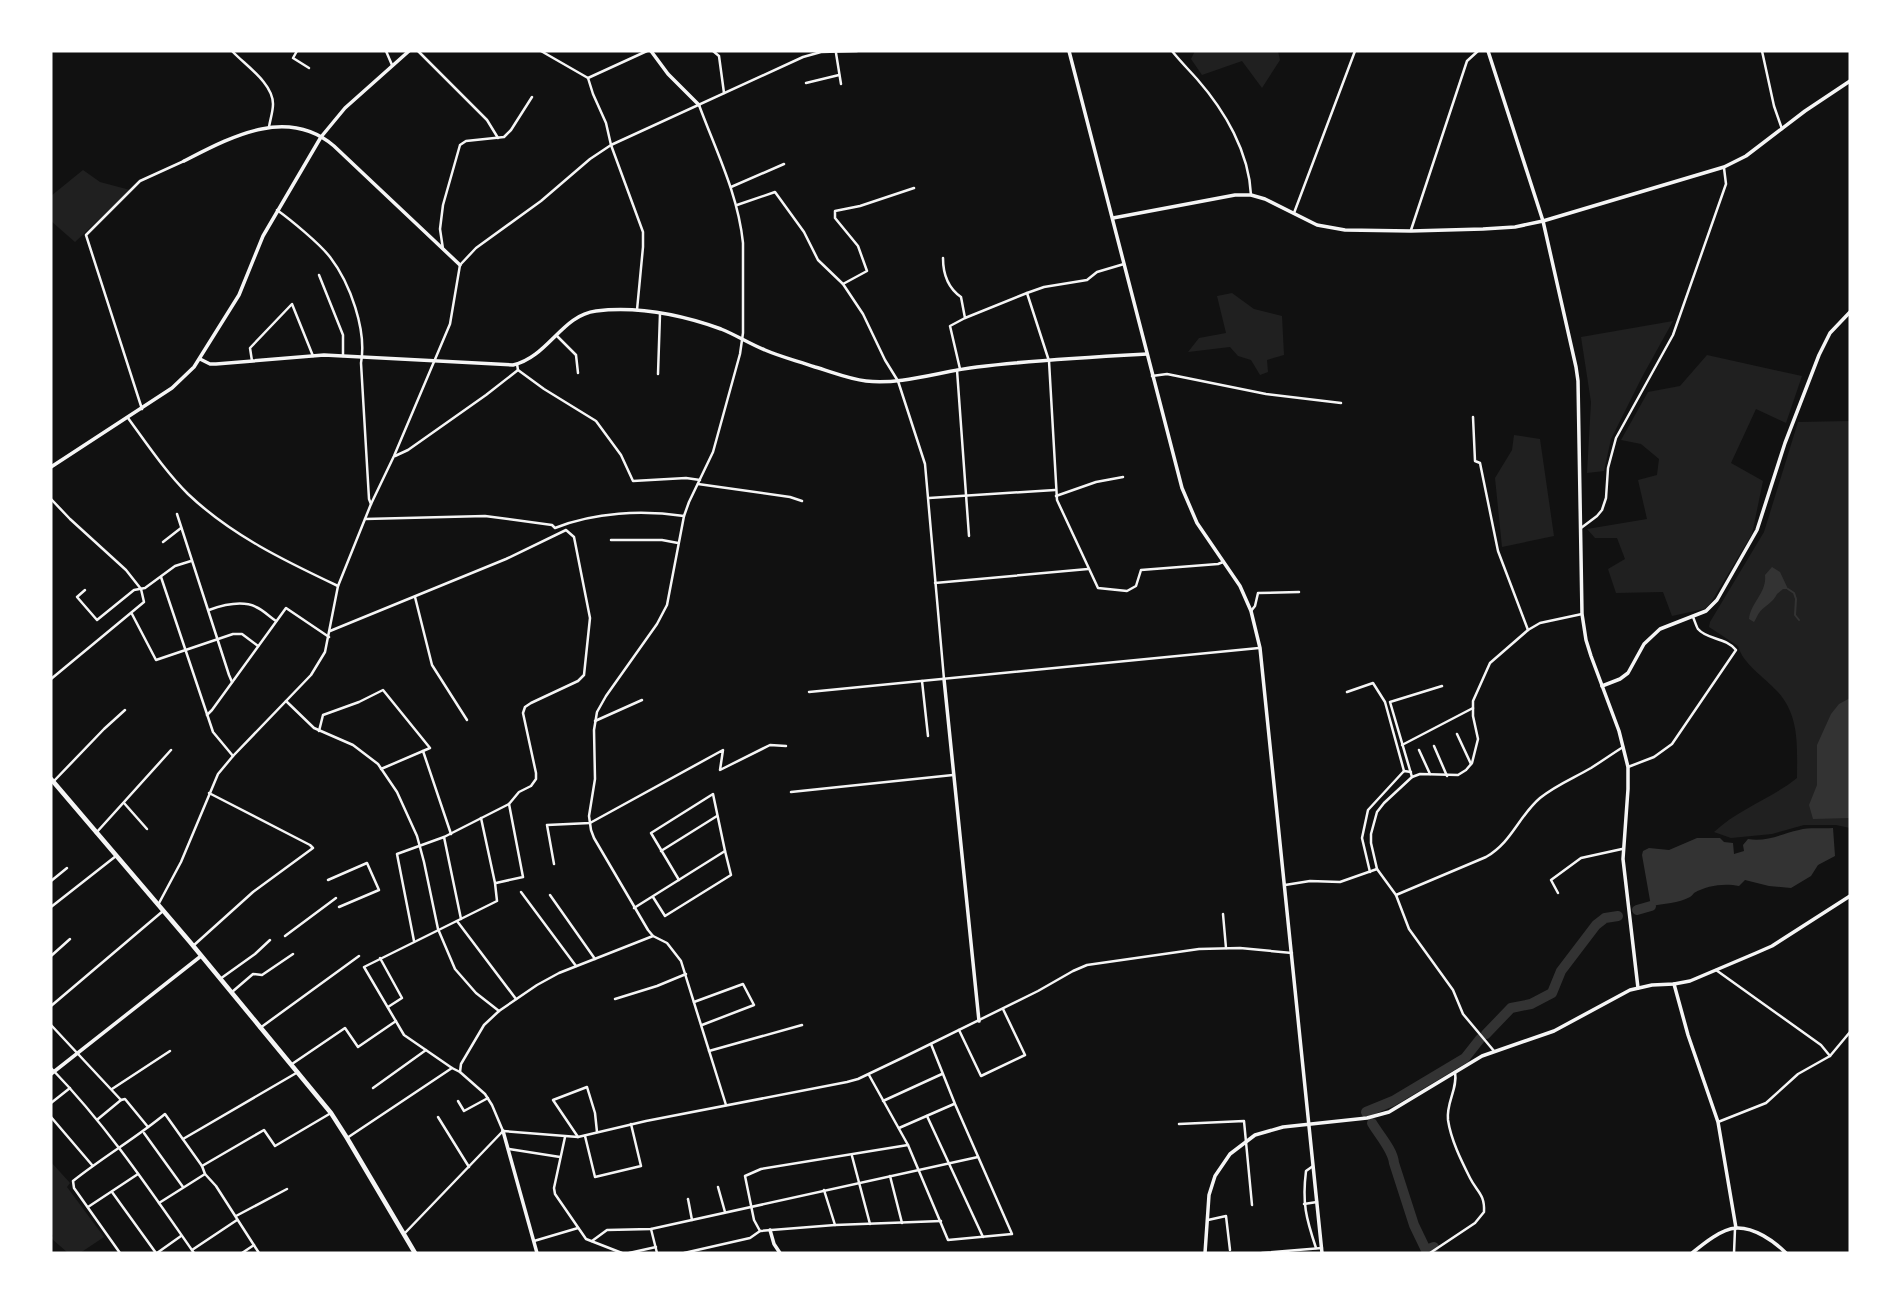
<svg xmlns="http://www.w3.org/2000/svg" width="1901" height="1304" viewBox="0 0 1901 1304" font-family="'DM Sans',sans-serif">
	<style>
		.green { fill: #202020 }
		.water { fill: #333 }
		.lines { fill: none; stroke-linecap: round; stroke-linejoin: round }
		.stream { stroke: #333; stroke-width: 2 }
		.river { stroke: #333; stroke-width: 10 }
		.minor { stroke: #f5f5f5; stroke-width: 2.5 }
		.tertiary { stroke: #f5f5f5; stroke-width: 3.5 }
		.primary { stroke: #f5f5f5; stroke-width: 4.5 }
	</style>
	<rect width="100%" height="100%" fill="#111"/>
	<g class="green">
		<path d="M1195,51H1278L1280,60L1262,88L1242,61L1202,75L1191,59Z"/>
		<path d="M83,170L100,182L130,190L75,242L51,221V196Z"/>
		<path d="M1232,293L1254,309L1282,316L1284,355L1267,360L1268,372L1260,375L1251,360L1238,356L1230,347L1188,352L1199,338L1226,333L1217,296Z"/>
		<path d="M1673,321L1642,377L1611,439L1604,471L1587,473L1591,402L1581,337Z"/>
		<path d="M1707,355L1802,376L1786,423L1756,409L1731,463L1763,481L1752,534L1710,604L1704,609L1672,616L1663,592L1616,593L1608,569L1625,559L1617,538H1595L1587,529L1647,519L1638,480L1657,475L1659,459L1641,444L1621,440L1648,392L1680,386Z"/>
		<path d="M1850,421V828L1836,825H1804L1772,834L1731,838L1714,832C1738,809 1771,799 1797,778C1797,746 1800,716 1777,691C1764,677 1743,664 1738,646L1709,627L1710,622L1764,532L1798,422Z"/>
		<path d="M1514,435L1540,439L1554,536L1502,547L1495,478L1512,450Z"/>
		<path d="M51,1162L70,1183L67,1187L104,1237L80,1253H68L51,1238L53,1236L51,1233Z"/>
	</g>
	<g class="water">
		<path d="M1772,567L1780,572L1788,589H1783L1777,594C1773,603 1764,606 1759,613C1757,616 1756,619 1754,622L1749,619C1751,602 1767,593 1765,575Z"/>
		<path d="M1850,698V818L1813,819L1809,805L1817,785V745L1831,714L1839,704Z"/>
		<path d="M1833,828L1835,856L1818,865L1811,876L1791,888L1769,886L1745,880L1739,886C1725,883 1707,885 1694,893C1693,894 1692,896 1690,897C1679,903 1663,904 1651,906L1642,855L1643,851L1649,848L1669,850L1697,838H1720L1724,842L1733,843L1734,854L1744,851L1743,845L1748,839C1767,842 1781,834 1799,830C1809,827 1822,829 1833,828Z"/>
	</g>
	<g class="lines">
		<path class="stream" d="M1788,589L1794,593L1796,599L1795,615L1799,620"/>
		<g class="river">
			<path d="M1637,910L1651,906"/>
			<path d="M1486,1034L1511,1008L1531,1004L1552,993L1561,971L1596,925L1605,918L1618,916"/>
			<path d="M1367,1114L1366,1112L1393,1101L1465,1058L1480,1039"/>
			<path d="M1372,1123C1379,1135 1393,1150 1394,1163L1414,1225L1426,1250L1434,1247"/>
		</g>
		<g class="minor">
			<path d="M232,51C245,65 273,83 273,104C273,112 270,120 269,127"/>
			<path d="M297,51L293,58L309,68"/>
			<path d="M386,51L392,65"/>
			<path d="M418,51L487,120L498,138"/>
			<path d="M541,51L588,78L647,51"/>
			<path d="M713,51L719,56L724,93"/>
			<path d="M1172,51C1180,61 1189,70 1197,79C1225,111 1249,152 1251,195"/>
			<path d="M1762,51L1774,106L1782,129"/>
			<path d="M836,53L841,84"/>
			<path d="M588,78L593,94L606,123L611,145L643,232V247L637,310"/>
			<path d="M806,83L839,75"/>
			<path d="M699,105C716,151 738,194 743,243V333L740,354L713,452L689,502L684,516L667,605L657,624L606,696L597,712L594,730L595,779L589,816L591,830L594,838L648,930L653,936L667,943L681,961L726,1105"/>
			<path d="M731,187L784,164"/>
			<path d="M737,205L775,192L804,232L818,260L843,284L863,314L885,360L898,381L925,464L944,679"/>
			<path d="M277,210C291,220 320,244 330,257C350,283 367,330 361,363L369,499L371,504"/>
			<path d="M1294,213L1355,51"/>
			<path d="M1411,230L1467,61L1478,51"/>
			<path d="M443,249L440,229L443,205L460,145L466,141L504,137L511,130L532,97"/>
			<path d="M943,258C943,274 948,288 961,297L965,318"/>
			<path d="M319,275L343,335V356"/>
			<path d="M843,284L867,271L858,246L835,218V211L860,206L914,188"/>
			<path d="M1027,293L1049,361L1057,500L1098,588L1127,591L1136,586L1141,570L1218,564L1223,562"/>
			<path d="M557,336L576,355L578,373"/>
			<path d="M252,361L250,348L292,304L313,356"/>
			<path d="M517,364L518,370L544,389L596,421L621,455L633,481L686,478L700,480"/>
			<path d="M960,369L950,326L965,318L1027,293L1044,287L1087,280L1097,272L1124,264"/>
			<path d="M957,370L969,536"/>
			<path d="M658,374L660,314"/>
			<path d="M1152,376L1167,374L1266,394L1341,403"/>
			<path d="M142,409L86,235L140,181L184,161"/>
			<path d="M1473,417L1475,461L1480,463L1498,551L1528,630"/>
			<path d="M128,418C147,444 165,471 188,494C231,535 285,561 338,586"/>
			<path d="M395,456L408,450L486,395L518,370"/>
			<path d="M698,484L790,497L802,501"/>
			<path d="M1056,496L1096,482L1123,477"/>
			<path d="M929,498L1055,490"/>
			<path d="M51,499L70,519L126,570L141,589L144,602L51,679"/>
			<path d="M177,514L229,675L232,682"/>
			<path d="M365,519L485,516L552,525L555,528C595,512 642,510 684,516"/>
			<path d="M1581,528L1597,516L1602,510L1606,498L1608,468L1616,438L1673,335L1726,184L1724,168"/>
			<path d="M611,540H662L678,543"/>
			<path d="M163,542L181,528"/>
			<path d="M161,577L213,732L233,756"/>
			<path d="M935,583L1088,569"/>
			<path d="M85,590L77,597L97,620L134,590L145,588L175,566L191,561"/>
			<path d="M415,597L432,665L467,720"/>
			<path d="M209,610C223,605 242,600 256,607C263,610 270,617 276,621"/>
			<path d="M1251,611L1255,606L1258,593L1299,592"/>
			<path d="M132,614L156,660L233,634H242L258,646"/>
			<path d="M330,631L506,559L566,530L574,537L590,618L584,675L578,681L531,703L525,707L523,713L536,773V779L531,786L519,792L509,804L444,837L397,854L414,941"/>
			<path d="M922,681L928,736"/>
			<path d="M809,692L1259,648"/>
			<path d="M1347,692L1373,683L1385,702L1404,771"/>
			<path d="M286,701L314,728L353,745L378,764L397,792L417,836L424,862L438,929L455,969L476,993L499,1011"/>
			<path d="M207,715L212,710L286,608L329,637"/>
			<path d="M595,721L642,700"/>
			<path d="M319,731L323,715L359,702L383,690L430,748L381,769"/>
			<path d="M1457,734L1471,764"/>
			<path d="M1402,745L1473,708"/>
			<path d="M1434,746L1447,776"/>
			<path d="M1419,750L1430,774"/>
			<path d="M423,751L451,834"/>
			<path d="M1628,767L1654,757L1672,744L1736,650C1726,637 1707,640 1698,629C1697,628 1694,619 1693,617"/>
			<path d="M1412,777L1390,702L1442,686"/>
			<path d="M53,782L104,729L125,710"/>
			<path d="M791,792L953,775"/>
			<path d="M124,803L147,829"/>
			<path d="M96,833L171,750"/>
			<path d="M444,837L461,919"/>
			<path d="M661,851L717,816"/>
			<path d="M554,864L547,825L590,823L723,750L720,770L770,745L786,746"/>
			<path d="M1370,872L1362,838L1368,810L1404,771L1411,772"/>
			<path d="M328,880L367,863L379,890L339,907"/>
			<path d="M679,880L651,833L713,794L725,851"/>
			<path d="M51,881L67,868"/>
			<path d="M496,883L523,877L509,804"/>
			<path d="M1285,885L1310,881L1340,882L1377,869"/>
			<path d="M521,892L576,966"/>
			<path d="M1558,893L1551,880L1581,858L1622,849"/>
			<path d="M550,895L595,959"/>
			<path d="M1396,895L1486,857C1512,842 1518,817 1540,798C1556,785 1574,778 1591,768C1602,761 1612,754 1623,747"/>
			<path d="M158,905L181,862L218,774L233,756L311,675L325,652L338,586L371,504L394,456L450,324L460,265L476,248L541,201L590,159L611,145L803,57L821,52L857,51"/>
			<path d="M51,907L116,856"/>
			<path d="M634,908L725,851L731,875L665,916L653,897"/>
			<path d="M1223,914L1226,948"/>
			<path d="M457,921L516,999"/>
			<path d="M285,936L336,898"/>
			<path d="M193,946L253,892L313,848L310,845L209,793"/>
			<path d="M51,956L70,939"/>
			<path d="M380,958L402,998L388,1007"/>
			<path d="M1716,970L1821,1045L1830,1056"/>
			<path d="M220,979L255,954L270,940"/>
			<path d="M232,992L253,974L262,975L293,954"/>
			<path d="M615,999L657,986L686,974"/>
			<path d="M694,1002L743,984L754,1005L702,1025"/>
			<path d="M51,1006L163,911"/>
			<path d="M51,1025L121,1100"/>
			<path d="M260,1028L359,956"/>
			<path d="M959,1030L981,1076L1025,1055L1003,1009"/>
			<path d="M709,1051L802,1025"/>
			<path d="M1494,1051L1463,1014L1453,990L1409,929L1396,895L1377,869L1371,843V834L1377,812L1384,803L1412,777L1420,774L1458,775L1466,770L1472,763L1478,739L1473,716V701L1490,663L1528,630L1540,623L1582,614"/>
			<path d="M292,1064L345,1028L358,1047L396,1021"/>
			<path d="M51,1068C107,1126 148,1187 194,1253"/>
			<path d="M460,1072L452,1068L404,1035L364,967L497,901L495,883L481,818"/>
			<path d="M869,1075L908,1145L948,1240L1012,1234L955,1104L931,1044"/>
			<path d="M373,1088L426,1050"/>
			<path d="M112,1089L170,1051"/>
			<path d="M458,1101L464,1111L488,1098"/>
			<path d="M883,1101L942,1074"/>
			<path d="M51,1103L70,1088"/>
			<path d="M927,1116L983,1237"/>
			<path d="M51,1117L92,1165"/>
			<path d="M438,1117L469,1167"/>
			<path d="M98,1119L121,1100L125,1099L148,1127"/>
			<path d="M1718,1122L1766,1103L1798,1074L1830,1056L1850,1032"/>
			<path d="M1179,1124L1244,1121L1252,1205"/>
			<path d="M899,1128L954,1104"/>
			<path d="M503,1131L492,1105L485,1094L460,1072L461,1064L484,1025L499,1011L537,985L559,973L653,936"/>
			<path d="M144,1133L183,1187"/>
			<path d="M585,1136L595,1177L641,1166L631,1124"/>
			<path d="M565,1137L554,1188L555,1194L586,1239L622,1253"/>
			<path d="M578,1137L553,1100L587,1087L595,1113L597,1132"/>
			<path d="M347,1138L452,1068"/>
			<path d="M183,1139L298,1072"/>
			<path d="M509,1149L560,1157"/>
			<path d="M852,1156L870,1224"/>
			<path d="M202,1166L264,1130L275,1146L331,1113"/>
			<path d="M1313,1166L1306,1171C1302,1203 1306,1218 1316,1248"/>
			<path d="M205,1174L216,1186L259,1253"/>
			<path d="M890,1176L902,1223"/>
			<path d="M718,1187L725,1212"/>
			<path d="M824,1190L835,1225"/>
			<path d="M112,1192L156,1253"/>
			<path d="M688,1199L692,1220"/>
			<path d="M1304,1204L1317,1202"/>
			<path d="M88,1207L138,1174"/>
			<path d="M236,1216L287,1189"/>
			<path d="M1208,1220L1226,1216L1230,1250"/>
			<path d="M651,1229L657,1253"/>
			<path d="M760,1231L754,1220L745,1176L761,1169L908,1145"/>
			<path d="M404,1234L503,1131L578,1137L646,1121L847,1082L858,1079L902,1058L1038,991L1073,971L1087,965L1199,949L1240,948L1292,953"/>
			<path d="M534,1241L578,1228"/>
			<path d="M592,1241L607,1230L651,1229L978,1157"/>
			<path d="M192,1250L237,1220"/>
			<path d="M120,1253L74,1188L73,1181C103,1157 136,1138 165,1114L202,1166L205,1174L159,1203"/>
			<path d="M157,1253L181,1236"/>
			<path d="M242,1253L254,1245"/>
			<path d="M629,1253L656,1247"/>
			<path d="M684,1253L750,1238L760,1231L835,1225L941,1221"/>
			<path d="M1262,1253L1322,1248"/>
			<path d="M1430,1253L1475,1223L1484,1212C1485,1194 1477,1192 1470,1178C1461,1160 1451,1140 1448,1120C1446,1102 1458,1089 1455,1072"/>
			<path d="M1734,1253L1735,1229"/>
		</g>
		<g class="tertiary">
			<path d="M651,51L668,74L699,105"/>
			<path d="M1069,51L1182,488L1197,523L1240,586L1251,611L1260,648L1322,1253"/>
			<path d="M1488,51L1543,221L1576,367L1578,381L1582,614L1586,640L1591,656L1619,731L1628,767V789L1623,859L1638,988"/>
			<path d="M184,161C231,137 287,106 334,146L460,265"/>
			<path d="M1113,218L1235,195H1251L1265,199L1317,225L1345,230L1411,231L1483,229L1515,227L1543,221L1724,167L1746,156L1805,111L1850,81"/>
			<path d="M200,359L210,364H216L324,355L513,365C548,357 562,315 596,311C638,306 682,315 721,329C736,335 750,344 765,350C781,357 798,361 815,367C832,372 849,379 866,381C903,385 941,371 977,367C1033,360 1091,357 1147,354"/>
			<path d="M51,467L172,388L194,367L239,295L263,236L321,137L345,108L409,51"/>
			<path d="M944,679L979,1021"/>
			<path d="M1602,686L1620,679L1628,673L1644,644L1660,629L1706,611L1717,600L1757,530L1785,443L1819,355L1830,333L1850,312"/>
			<path d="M1674,984L1688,1035L1718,1122L1736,1228"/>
			<path d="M51,1074L201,956"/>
			<path d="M503,1131L537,1253"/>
			<path d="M770,1230L774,1244L780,1253"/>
			<path d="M1205,1253L1209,1195L1215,1176L1230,1154L1255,1135L1283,1127L1367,1118L1389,1112L1482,1056L1554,1031L1630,990L1652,985L1674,984L1690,981L1756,953L1772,946L1850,896"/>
			<path d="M1692,1253C1703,1244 1721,1229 1736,1228C1754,1227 1774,1241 1786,1253"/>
		</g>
		<path class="primary" d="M51,779L190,942L331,1113L347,1138L415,1253"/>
	</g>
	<rect width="1901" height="1304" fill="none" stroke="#ffffff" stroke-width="105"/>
</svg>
